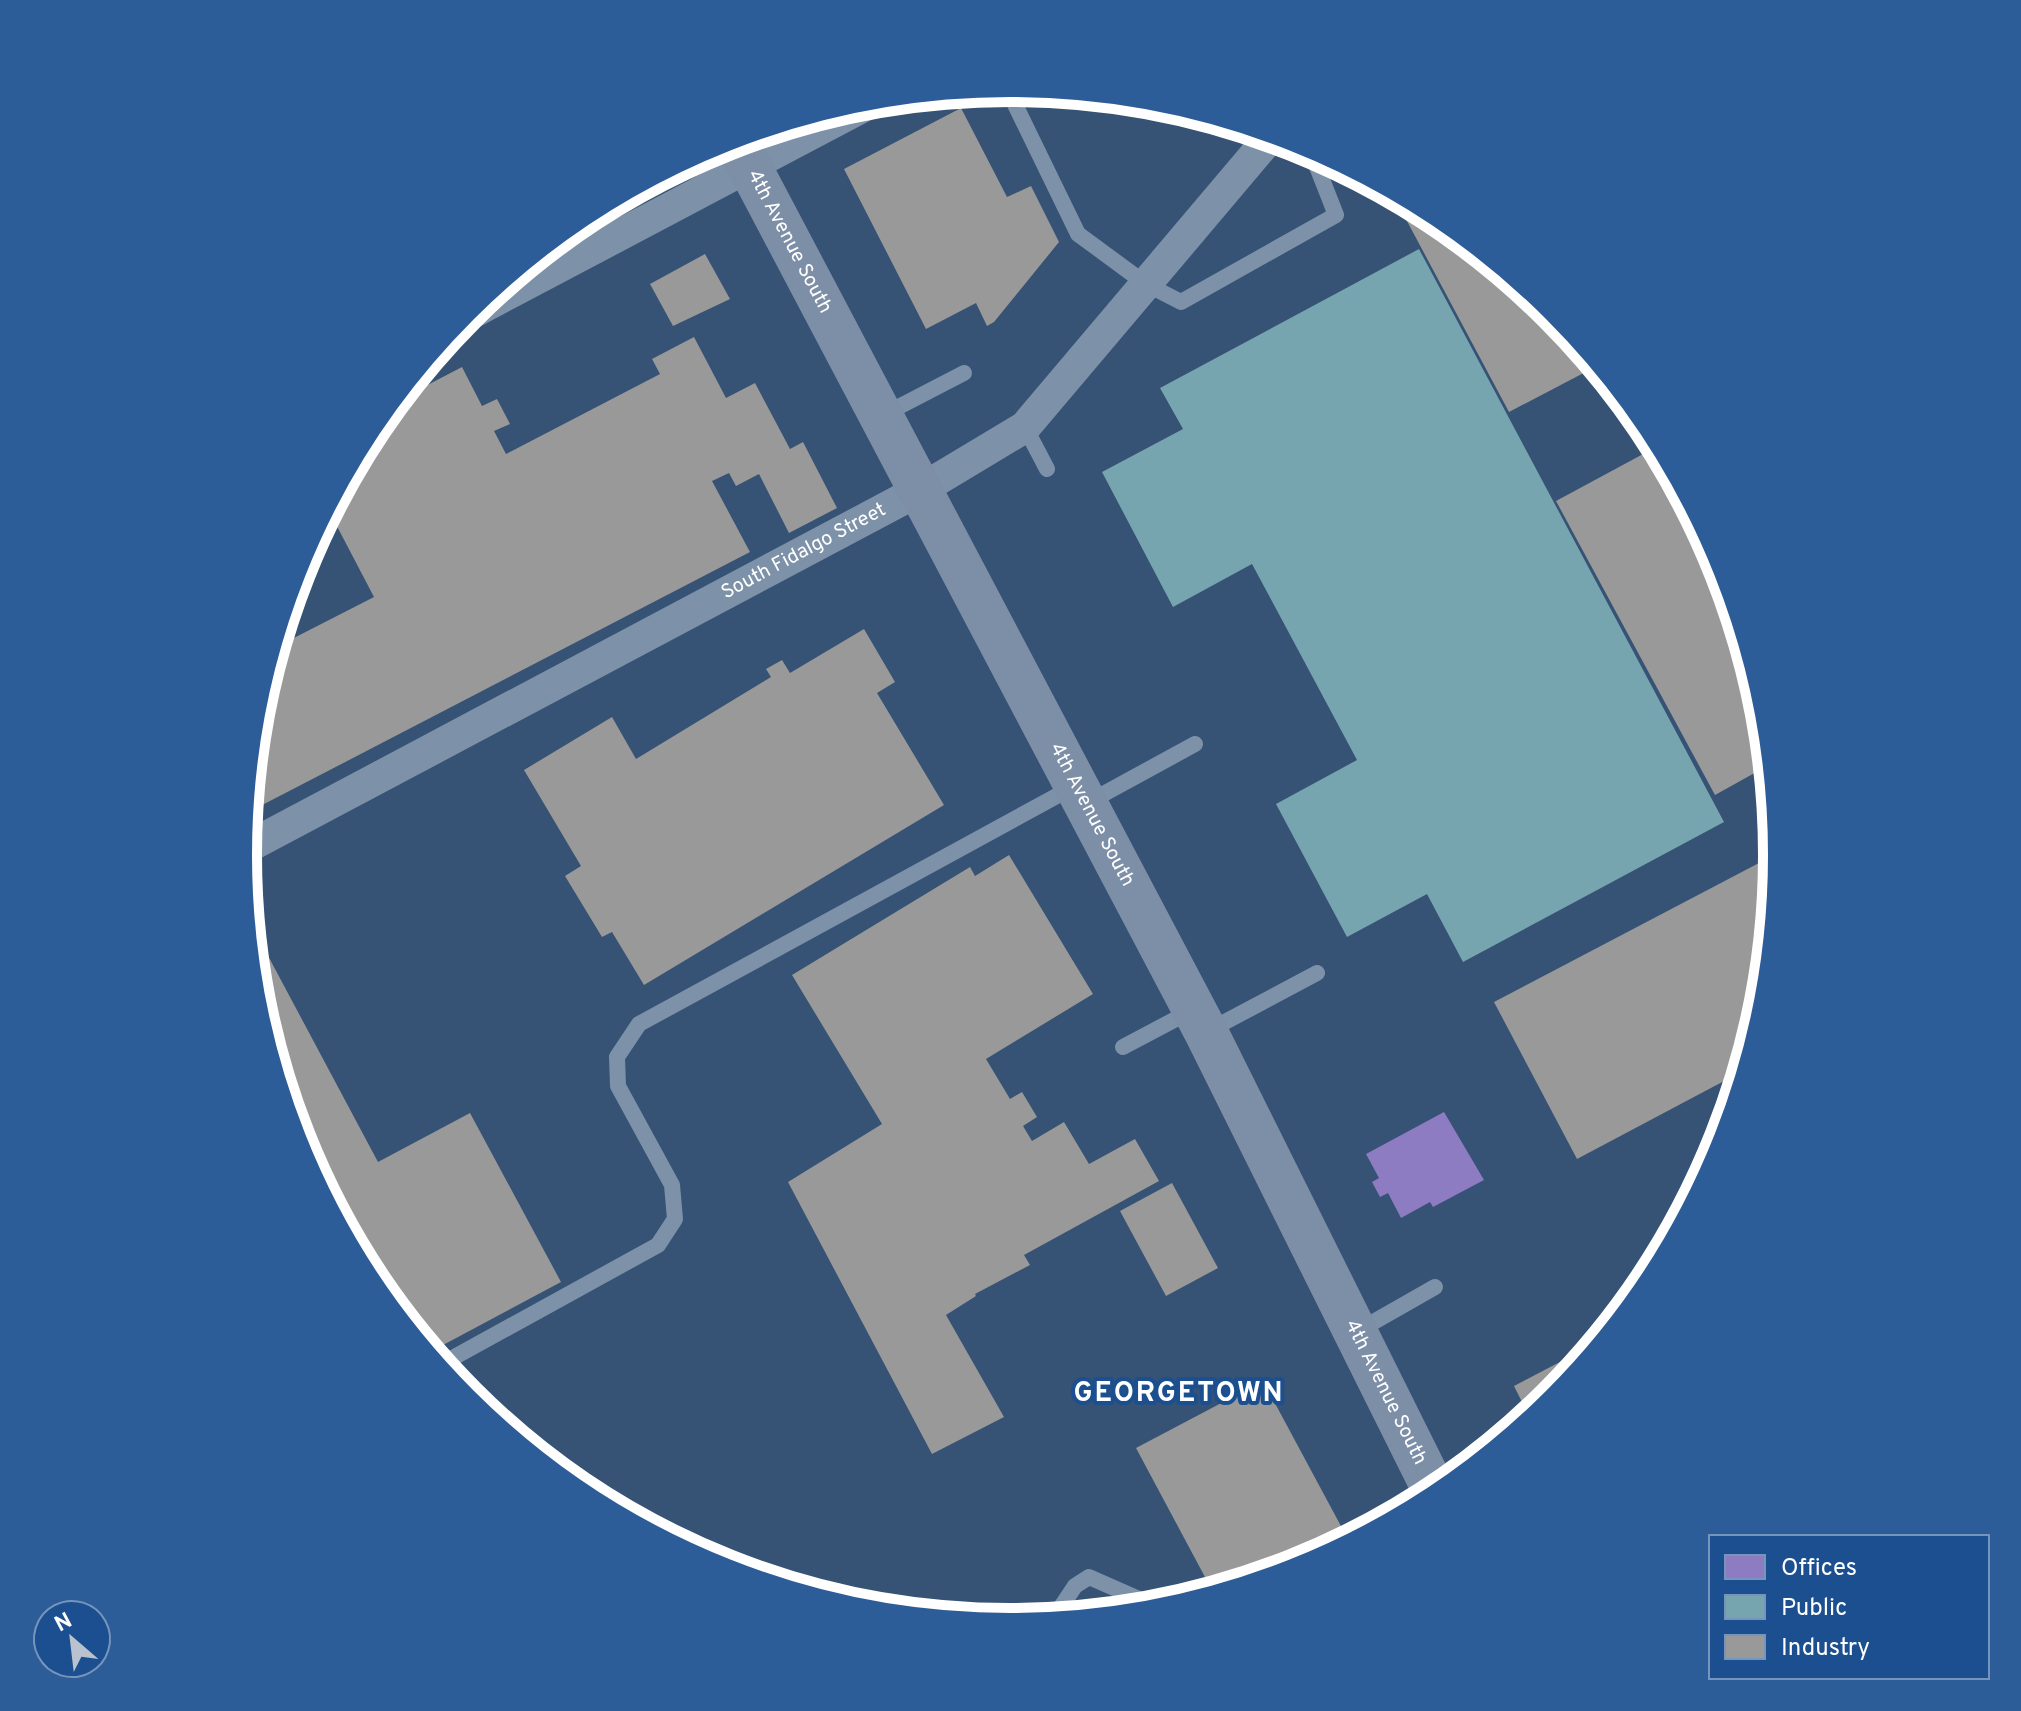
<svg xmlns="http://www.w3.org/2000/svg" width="2021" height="1711" viewBox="0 0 2021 1711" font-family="Overpass,sans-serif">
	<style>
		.offices { fill: #8e7cc3 }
		.public { fill: #76a5af }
		.industry { fill: #999 }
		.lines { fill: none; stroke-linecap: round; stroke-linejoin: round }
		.lane { stroke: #7d92a8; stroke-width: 16 }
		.street { stroke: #7d92a8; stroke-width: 32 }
		.primary { stroke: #7d8ea7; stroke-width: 44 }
		.labels { text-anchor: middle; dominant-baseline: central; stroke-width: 8; stroke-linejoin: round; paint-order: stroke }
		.street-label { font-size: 20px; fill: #fff; stroke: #1b4f8f }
		.district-label { font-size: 28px; font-weight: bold; letter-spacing: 2px; fill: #fff; stroke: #1b4f8f }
		.rim { fill: none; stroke: #fff; stroke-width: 10 }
	</style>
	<rect width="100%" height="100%" fill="#365274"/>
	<path class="offices" d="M1444,1112L1484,1180L1433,1207L1430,1202L1401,1218L1388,1193L1380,1197L1372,1182L1379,1178L1366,1154Z"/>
	<path class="public" d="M1419,249L1724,822L1463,962L1427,894L1347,937L1276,804L1357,760L1252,564L1173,607L1102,472L1183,429L1160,388Z"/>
	<g class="industry">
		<path d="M961,108L1007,197L1031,186L1059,242L994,322L987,326L976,303L926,329L844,169Z"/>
		<path d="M1392,193L1437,218L1554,313L1597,366L1509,412Z"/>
		<path d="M705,254L730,299L673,326L650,284Z"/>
		<path d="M694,337L726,398L755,383L790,449L803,442L837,508L789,533L759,474L736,486L729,473L712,481L750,552L247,813L258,705L279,634L284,643L374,597L329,511L373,429L393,403L462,367L482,406L497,399L510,424L494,431L506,454L660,374L652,359Z"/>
		<path d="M1658,446L1720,562L1763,706L1769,765L1715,795L1556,501Z"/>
		<path d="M864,629L895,682L877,693L944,805L644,985L612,932L602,937L565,876L581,866L524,770L612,717L636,759L771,677L766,669L782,660L790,673Z"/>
		<path d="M1778,853L1763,1006L1743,1071L1577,1159L1494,1002Z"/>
		<path d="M1009,855L1093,994L986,1059L1010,1099L1022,1092L1037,1117L1023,1126L1032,1141L1064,1122L1089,1164L1135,1139L1159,1181L1024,1255L1030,1265L975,1294L976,1296L946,1315L1004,1417L932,1454L788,1182L882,1124L792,975L970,867L975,876Z"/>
		<path d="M250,922L378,1162L470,1113L561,1282L430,1352L372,1282L301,1149L258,1005Z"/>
		<path d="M1172,1183L1218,1268L1166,1296L1120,1211Z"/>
		<path d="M1600,1341L1553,1399L1522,1423L1517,1414L1526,1410L1514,1386Z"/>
		<path d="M1263,1381L1349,1541L1304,1565L1213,1592L1136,1448Z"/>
	</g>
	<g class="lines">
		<g class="lane">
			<path d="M1007,88L1078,234L1146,284L1181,302L1336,215L1310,149"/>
			<path d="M883,415L964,373"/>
			<path d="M1025,427L1047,469"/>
			<path d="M1087,803L1195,744"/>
			<path d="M1208,1031L1317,973"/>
			<path d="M1123,1047L1193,1010"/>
			<path d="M1356,1332L1435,1287"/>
			<path d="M440,1365L658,1245L675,1219L672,1185L618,1086L617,1057L639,1024L1075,786"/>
			<path d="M1053,1619L1075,1586L1089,1577L1139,1599L1145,1610"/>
		</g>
		<g class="street">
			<path d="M464,317L871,102"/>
			<path id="s1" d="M244,849L920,490L1025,427L1271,136"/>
		</g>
		<path class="primary" id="s2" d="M736,141L1206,1032L1436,1494"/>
	</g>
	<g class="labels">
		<g class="street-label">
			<text stroke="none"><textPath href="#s2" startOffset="114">4th Avenue South</textPath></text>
			<text stroke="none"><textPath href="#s1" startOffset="634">South Fidalgo Street</textPath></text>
			<text stroke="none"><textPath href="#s2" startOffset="762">4th Avenue South</textPath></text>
			<text stroke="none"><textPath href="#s2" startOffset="1410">4th Avenue South</textPath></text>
		</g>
		<g class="district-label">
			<text x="1179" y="1394">GEORGETOWN</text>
		</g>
	</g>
	<path d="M0 0H2021V1711H0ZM257 855a753 753 0 1 1 1506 0a753 753 0 1 1-1506 0Z" fill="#2d5d98" fill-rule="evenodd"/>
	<path class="rim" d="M257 855a753 753 0 1 1 1506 0a753 753 0 1 1-1506 0Z"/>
	<rect x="1709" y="1535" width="280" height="144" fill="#1b4f8f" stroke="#7695bc" stroke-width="2"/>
	<rect x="1725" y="1555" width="40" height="24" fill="#8e7cc3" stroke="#7695bc" stroke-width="2"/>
	<text x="1781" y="1575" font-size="24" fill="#ffffff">Offices</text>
	<rect x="1725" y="1595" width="40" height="24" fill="#76a5af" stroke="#7695bc" stroke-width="2"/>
	<text x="1781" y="1615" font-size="24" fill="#ffffff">Public</text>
	<rect x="1725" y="1635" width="40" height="24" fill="#999999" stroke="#7695bc" stroke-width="2"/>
	<text x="1781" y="1655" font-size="24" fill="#ffffff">Industry</text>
	<g transform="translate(72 1639) rotate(332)"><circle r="38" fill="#1b4f8f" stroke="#7695bc" stroke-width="2"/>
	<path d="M0-6L14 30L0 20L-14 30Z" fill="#b9c2ce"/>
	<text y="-12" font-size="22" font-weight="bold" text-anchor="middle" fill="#ffffff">N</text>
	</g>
</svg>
